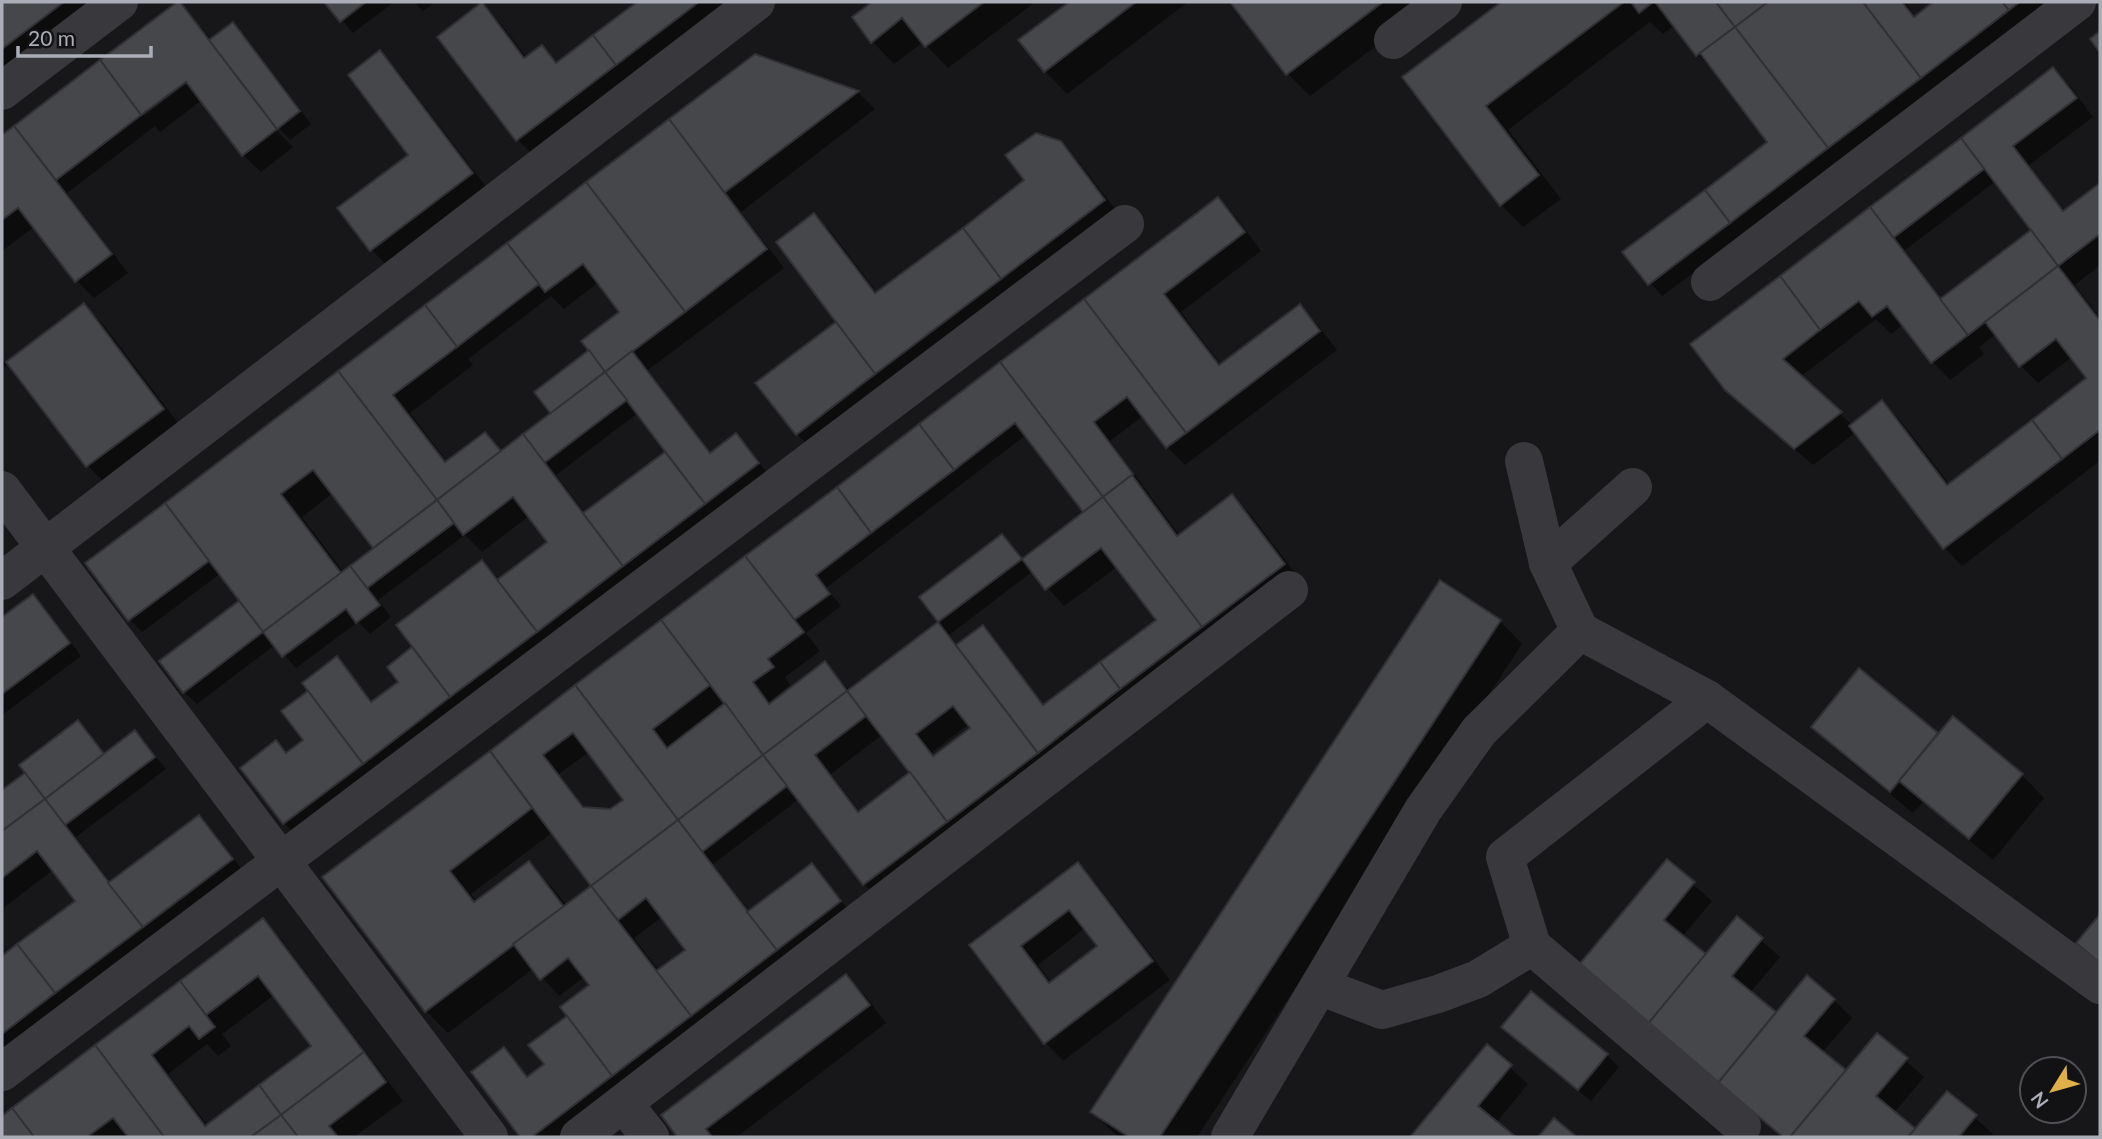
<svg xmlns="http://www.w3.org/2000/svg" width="2102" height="1139" viewBox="0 0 2102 1139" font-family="Lato,sans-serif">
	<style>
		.shadow { fill: #0007; fill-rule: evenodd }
		.building { fill: #46474b; stroke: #313135; stroke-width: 2; fill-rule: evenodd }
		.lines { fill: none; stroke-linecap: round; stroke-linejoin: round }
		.minor { stroke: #39393d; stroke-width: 38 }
	</style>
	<rect width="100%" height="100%" fill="#171719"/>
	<g class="shadow">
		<path d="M2,2H115L2,88Z"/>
		<path d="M179,2L212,40L233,24L245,36L311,124L290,140L278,127H273L293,147L261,172L243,155L202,100L160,132L155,126L67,193L128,273L94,298L77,281L35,226L2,251V137ZM192,75L194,78L144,116L142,113Z"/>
		<path d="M327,2H394L353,33Z"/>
		<path d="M414,2H435L423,11Z"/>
		<path d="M640,2H740L535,157L518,140L482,5L500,23L527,58L542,47L558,64Z"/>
		<path d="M875,2H1035L948,68L923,42L894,64L872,41L854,18Z"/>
		<path d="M1072,2H1188L1067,94L1045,71L1021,40Z"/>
		<path d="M1233,2H1434L1310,96L1288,74Z"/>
		<path d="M1504,2H1905L1916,17L1936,2H2061L1662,296L1625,253L1770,142L1720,77L1698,55L1675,25L1663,34L1650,22L1508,130L1561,199L1523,227L1501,205L1404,78Z"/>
		<path d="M380,53L397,70L490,192L389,268L372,250L339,209L411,155Z"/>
		<path d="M755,56L858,92L875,109L741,212L784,268L648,370L712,454L736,435L770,476L296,835L284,823L276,743L288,754L306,740L283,712L310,691L337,659L373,702L400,682L389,668L415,648L481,562L500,580L549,543L529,516L482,552L465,535L378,600L391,617L370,634L358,622L296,668L275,645L197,704L184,692L249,610L221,573L142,632L130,620L87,563ZM599,282L622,312L591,351L553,414L503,452L485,434L447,462L410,413L473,365L468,359L551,296L564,309ZM638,413L668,452L586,514L556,475ZM333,493L376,549L344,573L302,517ZM420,660H424L435,674L432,676Z"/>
		<path d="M2053,69L2071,87L2093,117L2029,165L2065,212L2100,185V265L2075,285L2100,318V461L1962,566L1945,548L1856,432L1813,465L1726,389L1966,145ZM1996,181L2033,230L1942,299L1905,250ZM1876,319L1891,334L1904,324L1933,362L1950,380L1984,354L1979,347L1996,334L2020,365L2038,383L2072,357L2089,379L1950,485L1900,420L1882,402L1852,425L1800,377Z"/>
		<path d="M1060,143L1078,161L1122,218L809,446L797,434L838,322L814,215L832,233L878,294L1027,181Z"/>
		<path d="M1218,199L1236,217L1261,251L1181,312L1222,366L1300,306L1317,324L1337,350L1185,465L1167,447L1144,415L1110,441L1180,536L1232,496L1250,514L1302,582L882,902L864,884L799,799L713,864L750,912L812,866L852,914L559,1137H522L473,1072L503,1049L528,1078L546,1065L570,1016L591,986L584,977L559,996L534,968L448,1033L426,1011L325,878ZM1026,435L1085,512L1023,560L1002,536L922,597L940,622L850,691L825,663L772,704L770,701L790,685L785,677L820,651L806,633L841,606L826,588ZM1117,567L1158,620L1045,706L995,639L983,627L958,646L949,635L1033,571L1064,606ZM969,724L973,729L936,756L932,752ZM883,734L912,773L860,812L831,774ZM589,752L625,800L611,811L586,809L559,774ZM553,832L594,886L567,906L551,886L529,863L477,902L471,894ZM662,917L687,950L659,971L634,938Z"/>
		<path d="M84,306L102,323L181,427L106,484L88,466L9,363L2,369V358L6,364Z"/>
		<path d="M33,596L45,608L81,656L2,715V619Z"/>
		<path d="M1500,621L1522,644L1197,1137H1120L1115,1134L1092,1112Z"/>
		<path d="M1860,670L1939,736L1953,718L2022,775L2044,798L1993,860L1923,802L1913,813L1835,749L1813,727Z"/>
		<path d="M78,723L105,755L135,732L166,769L76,837L111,883L199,817L211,829L244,872L2,1055V958L77,901L53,870L2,909V792L27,773Z"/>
		<path d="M1667,861L1712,901L1682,937L1706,957L1737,919L1780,957L1750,993L1776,1015L1834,1000L1852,1018L1822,1053L1846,1073L1877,1035L1924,1077L1894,1113L1916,1131L1947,1093L1993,1134L1991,1137H1782L1597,984Z"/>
		<path d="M1077,865L1095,882L1170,980L1063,1061L1046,1043L971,945ZM1085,928L1099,947L1052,983L1038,965Z"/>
		<path d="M262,921L280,938L403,1101L354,1137H2V1118ZM274,995L313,1047L208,1126L168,1074L207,1044L218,1056L231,1046L222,1034Z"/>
		<path d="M846,976L864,994L886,1023L737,1137H679L663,1116Z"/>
		<path d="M1516,1039L1607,1055L1619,1067L1591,1101Z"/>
		<path d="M1487,1047L1528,1084L1496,1123L1513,1137H1412Z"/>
	</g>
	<g class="building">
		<path d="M2,2H64L2,49Z"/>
		<path d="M177,2H180L277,129L242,156L186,82L141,115L100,60Z"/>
		<path d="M324,2H366L340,22Z"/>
		<path d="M482,2L524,58L542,45L556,63L593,35L616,65L516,141L437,37Z"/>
		<path d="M637,2H699L616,65L593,35Z"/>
		<path d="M872,2H984L925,47L902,18L871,43L852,17Z"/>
		<path d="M1069,2H1136L1044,72L1018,40Z"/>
		<path d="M1230,2H1383L1286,75Z"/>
		<path d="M1501,2H1624L1486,106L1539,175L1500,206L1402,77Z"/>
		<path d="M1631,2H1653L1639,13Z"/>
		<path d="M1655,2H1716L1735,27L1696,56Z"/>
		<path d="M1716,2H1768L1735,27Z"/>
		<path d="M1768,2H1863L1921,78L1828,148L1735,27Z"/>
		<path d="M1863,2H1902L1914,17L1933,2H2002L2009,10L1921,78Z"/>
		<path d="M2002,2H2020L2009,10Z"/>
		<path d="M233,22L300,111L277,129L209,40Z"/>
		<path d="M1735,27L1828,148L1730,223L1705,190L1767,142L1700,53Z"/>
		<path d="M2100,31V53L2090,39Z"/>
		<path d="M380,50L473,173L370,251L337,208L408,155L348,75Z"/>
		<path d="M755,54L859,91L724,193L669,119Z"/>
		<path d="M100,60L141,115L56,180L14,126Z"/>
		<path d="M2053,67L2077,98L2013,146L2063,211L2100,183V234L2058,266L1961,138Z"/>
		<path d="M669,119L767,249L685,312L586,182Z"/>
		<path d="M14,126L112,254L75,282L18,208L2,220V135Z"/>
		<path d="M1036,133L1061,141L1105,200L1001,279L963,228L1024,180L1005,155Z"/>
		<path d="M1961,138L1984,169L1893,238L1870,207Z"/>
		<path d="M586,182L685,312L605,372L581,341L619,312L583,264L545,292L507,243Z"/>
		<path d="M1705,190L1730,223L1648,285L1622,252Z"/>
		<path d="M1218,197L1245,232L1164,294L1219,365L1300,304L1320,331L1186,433L1084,299Z"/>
		<path d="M1870,207L1968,335L1931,363L1887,306L1872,317L1859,301L1820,330L1780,276Z"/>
		<path d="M814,213L875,293L963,228L1001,279L875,374L776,242Z"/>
		<path d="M2031,230L2058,266L1968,335L1940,299Z"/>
		<path d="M507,243L539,284L457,347L425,305Z"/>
		<path d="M2058,266L2100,321V430L2062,459L2032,420L2086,378L2056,339L2019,367L1985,322Z"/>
		<path d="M1780,276L1820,330L1783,359L1842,412L1794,449L1725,390L1690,344Z"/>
		<path d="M1084,299L1186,433L1166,448L1127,397L1094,422L1133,474L1103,497L1000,362Z"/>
		<path d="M84,303L164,409L86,467L6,362Z"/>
		<path d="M425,305L457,347L393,395L445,462L485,432L501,451L437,500L338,371Z"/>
		<path d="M836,322L875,374L796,435L755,383Z"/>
		<path d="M589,350L605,372L551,414L534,392Z"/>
		<path d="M632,351L710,453L736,433L759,463L705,504L605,372Z"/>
		<path d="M1000,362L1103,497L1083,512L1015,423L954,470L919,424Z"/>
		<path d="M338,371L437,500L373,548L313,470L281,494L341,573L263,632L165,503Z"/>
		<path d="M605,372L627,400L544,463L523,434Z"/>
		<path d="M1882,400L1947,485L2032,420L2062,459L1943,549L1849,426Z"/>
		<path d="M919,424L954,470L871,533L837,487Z"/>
		<path d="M523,434L623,566L537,632L497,580L547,542L513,497L463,535L437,500Z"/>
		<path d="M665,452L705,504L623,566L583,513Z"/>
		<path d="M1132,475L1177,536L1232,494L1285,564L1202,627L1103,497Z"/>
		<path d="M837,487L871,533L816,575L830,594L794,620L745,556Z"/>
		<path d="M1103,497L1202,627L1120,689L1100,662L1156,620L1101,548L1045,590L1022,559Z"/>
		<path d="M437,500L454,523L367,588L350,566Z"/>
		<path d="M165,503L209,561L128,621L85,563Z"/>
		<path d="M1002,534L1022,559L938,622L919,597Z"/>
		<path d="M745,556L804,632L768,659L774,667L753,682L769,704L825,661L847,691L763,755L661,620Z"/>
		<path d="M482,560L537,632L450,697L396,625Z"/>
		<path d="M350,566L380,605L356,623L346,609L282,657L263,632Z"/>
		<path d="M1440,580L1501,620L1160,1137H1129L1090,1112Z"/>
		<path d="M33,594L70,643L2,694V617Z"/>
		<path d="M239,601L263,632L183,693L159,661Z"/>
		<path d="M661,620L710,685L653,729L667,748L725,703L763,755L678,820L575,685Z"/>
		<path d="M938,622L1038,753L947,822L847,691ZM953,706L970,728L933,756L916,734Z"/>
		<path d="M983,625L1043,705L1100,662L1120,689L1038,753L956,645Z"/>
		<path d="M412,647L450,697L363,764L302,683L337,656L371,702L398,682L387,667Z"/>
		<path d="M1859,668L1938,733L1890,792L1811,727Z"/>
		<path d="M575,685L678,820L591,886L490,751ZM573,733L623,800L610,809L583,807L543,755Z"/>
		<path d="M308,691L363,764L283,824L240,768L276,740L286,753L303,740L281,711Z"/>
		<path d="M847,691L866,716L815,755L858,812L910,772L947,822L863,885L763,755Z"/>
		<path d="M1953,716L2023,774L1969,839L1899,781Z"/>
		<path d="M78,720L104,754L45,799L19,765Z"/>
		<path d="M135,730L155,757L65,825L45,799Z"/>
		<path d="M490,751L532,808L450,871L474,902L529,861L564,907L425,1012L322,877Z"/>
		<path d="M763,755L787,786L702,852L678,820Z"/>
		<path d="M25,773L45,799L2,831V790Z"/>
		<path d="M45,799L143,927L55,993L17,944L75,901L37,851L2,878V831Z"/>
		<path d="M199,815L233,859L143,927L108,883Z"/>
		<path d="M678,820L777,950L691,1016L656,971L685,950L646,898L618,920L591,886Z"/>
		<path d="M1667,859L1695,882L1664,920L1706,954L1647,1025L1577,967Z"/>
		<path d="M1078,862L1153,961L1044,1044L969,945ZM1069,910L1097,946L1049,983L1021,946Z"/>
		<path d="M812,863L841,901L777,950L747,912Z"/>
		<path d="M591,886L691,1016L612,1076L560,1007L589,985L568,958L540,980L513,944Z"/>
		<path d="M2100,914V963L2076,943Z"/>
		<path d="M1737,916L1763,938L1732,976L1776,1012L1718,1083L1647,1025Z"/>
		<path d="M263,918L364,1052L281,1115L259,1085L311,1046L258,976L206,1015L180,981Z"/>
		<path d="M17,944L55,993L2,1034V956Z"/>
		<path d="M846,974L870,1005L706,1129L712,1137H677L661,1115Z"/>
		<path d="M1807,975L1835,999L1804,1036L1846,1070L1790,1137H1783L1718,1083Z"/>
		<path d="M180,981L215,1027L199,1039L189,1026L152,1055L205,1126L259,1085L281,1115L251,1137H164L95,1045Z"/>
		<path d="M1531,991L1608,1054L1578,1090L1501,1027Z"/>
		<path d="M567,1016L612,1076L532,1137H520L471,1072L504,1047L527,1077L544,1064L528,1045Z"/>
		<path d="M1877,1033L1908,1058L1876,1096L1916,1129L1908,1137H1790Z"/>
		<path d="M1487,1044L1512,1065L1478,1106L1516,1137H1410Z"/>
		<path d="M95,1045L164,1137H128L113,1118L87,1137H34L12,1108Z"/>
		<path d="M364,1052L386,1082L329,1126L338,1137H298L281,1115Z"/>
		<path d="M1947,1091L1977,1115L1959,1137H1908Z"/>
		<path d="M12,1108L34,1137H2V1116Z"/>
		<path d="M281,1115L298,1137H251Z"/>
		<path d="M1554,1118L1577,1137H1538Z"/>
	</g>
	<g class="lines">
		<g class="minor">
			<path d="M1393,40L1443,2"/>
			<path d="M2,91L119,2"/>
			<path d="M1710,282L2077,2"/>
			<path d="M1524,461L1548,563L1633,487"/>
			<path d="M2,490L489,1137"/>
			<path d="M1548,563L1580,631"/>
			<path d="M2,581L756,2"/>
			<path d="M1532,946L1505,857L1707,699"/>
			<path d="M1319,986L1382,1010L1438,994L1478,979L1532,946L1742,1126"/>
			<path d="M2,1072L1125,224"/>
			<path d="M624,1104L650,1137"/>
			<path d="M579,1137L1289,590"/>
			<path d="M1230,1137L1423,810L1479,731L1580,631L1707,699L2100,985"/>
		</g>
	</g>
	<rect width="2102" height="1139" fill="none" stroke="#abaeb7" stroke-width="7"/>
	<g transform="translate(2053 1090) rotate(233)"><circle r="33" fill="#121214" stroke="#4f5055" stroke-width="2"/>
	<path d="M0-5L12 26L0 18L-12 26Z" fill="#dfb049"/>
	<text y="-10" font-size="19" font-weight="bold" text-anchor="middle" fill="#abaeb7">N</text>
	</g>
	<path d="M18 46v10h133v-10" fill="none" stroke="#abaeb7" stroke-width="3.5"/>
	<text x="28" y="46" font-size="21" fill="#abaeb7" stroke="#121214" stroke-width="5" paint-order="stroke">20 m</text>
</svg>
